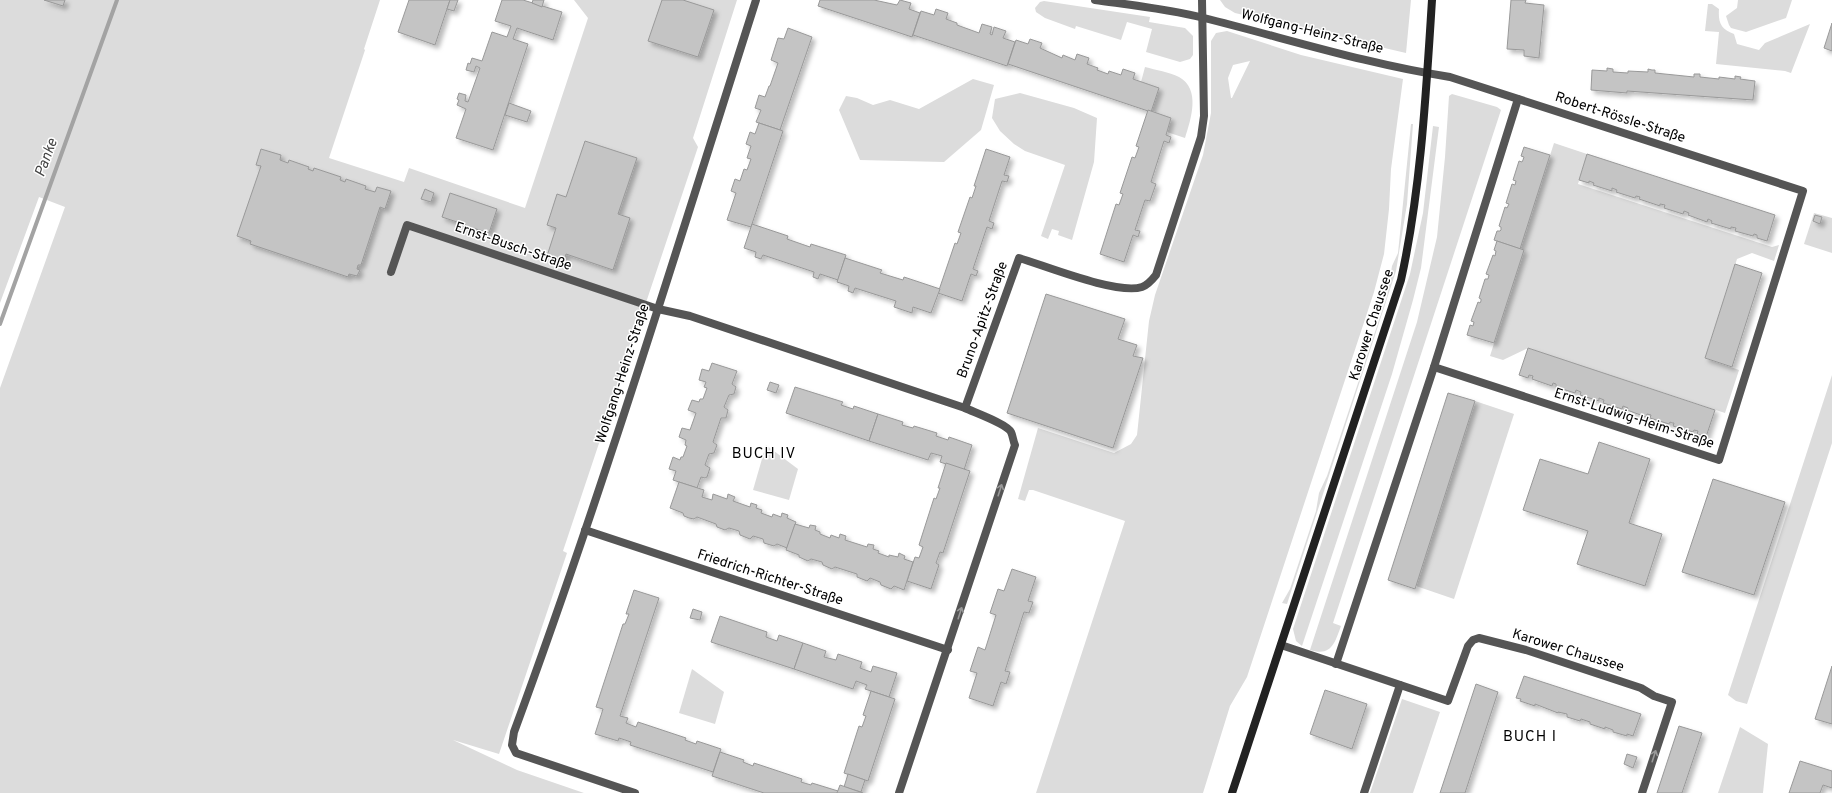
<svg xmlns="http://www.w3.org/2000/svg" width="1832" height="793" viewBox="0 0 1832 793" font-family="Overpass,sans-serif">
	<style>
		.green { fill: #dcdcdc; fill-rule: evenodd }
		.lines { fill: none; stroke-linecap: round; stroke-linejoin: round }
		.stream { stroke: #a3a3a3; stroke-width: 4 }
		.building { fill: #c4c4c4; stroke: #999; filter: url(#shadow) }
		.street { stroke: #555; stroke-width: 8 }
		.secondary { stroke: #222; stroke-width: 8 }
		.oneway { stroke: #999 }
		.labels { text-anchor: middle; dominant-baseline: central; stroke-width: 3; stroke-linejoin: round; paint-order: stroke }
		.street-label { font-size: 14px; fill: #000; stroke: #fff }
		.water-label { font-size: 15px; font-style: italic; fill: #444; stroke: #fff }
		.neighbourhood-label { font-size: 15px; letter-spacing: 1px; fill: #000; stroke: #fff }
	</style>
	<defs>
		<filter id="shadow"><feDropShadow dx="3.5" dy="3.5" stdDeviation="2" flood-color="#0004"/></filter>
	</defs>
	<rect width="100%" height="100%" fill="#fff"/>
	<g class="green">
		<path d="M0,0H380L364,49L365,50L329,158L404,182L409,168L525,208L588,18L574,0H737L693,138L698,147L563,551L567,553L499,754L453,740L517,770L584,793H0V388L65,207L39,197L0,303Z"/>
		<path d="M1220,0H1411L1406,53L1235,13L1225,7Z"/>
		<path d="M1738,0H1792L1786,18L1746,32L1731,28L1729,25L1726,16L1737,8Z"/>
		<path d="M1044,1L1150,17L1149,22L1185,28L1193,36V55L1190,59L1180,62L1146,52L1152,29L1127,22L1121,40L1076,26L1075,29L1045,18L1036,12L1035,8L1040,2Z"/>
		<path d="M1708,4H1712L1719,9C1718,23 1721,29 1734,34L1737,44L1759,50L1765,43L1810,24L1791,73L1785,71L1716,64L1719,32L1705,31Z"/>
		<path d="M1227,31L1301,55L1403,79L1391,169L1389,209L1384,254L1374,292L1247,677L1230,706L1203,793H1036L1125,521L1033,490H1029L1025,501L1018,499L1038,428L1114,453L1131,444L1137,435L1149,321L1155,295L1203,155L1211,113V41L1216,33ZM1250,61L1232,98H1231L1228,78L1233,65Z"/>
		<path d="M1145,67C1156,70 1169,72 1179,77C1201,89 1191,119 1185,138L1167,132L1171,118L1151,112L1159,88L1141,82Z"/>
		<path d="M973,79L994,85L981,130L944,162L860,160L839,110L846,96L857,98L873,105L890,100L919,109Z"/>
		<path d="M1020,93L1074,108L1097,118L1094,162L1072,240L1058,235L1059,231L1052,229L1048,239L1041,236L1065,165L1025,151L1014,144L1000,131L992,118L995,99Z"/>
		<path d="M1452,94L1497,107L1501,110L1333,623L1341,626C1335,642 1332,657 1310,650L1417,322L1437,237L1445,157L1449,96Z"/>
		<path d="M1411,124H1413L1407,204L1396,271L1287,604L1282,603L1290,589L1316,511L1319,493L1327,476L1387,296L1392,266L1398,253Z"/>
		<path d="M1433,126L1439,127L1421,268L1413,300L1392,374L1302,646L1296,641L1293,629L1410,274L1423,213Z"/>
		<path d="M1554,143L1587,154L1578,184L1772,247L1779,245L1774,261L1752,253L1737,259L1705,358L1739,370L1725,413L1528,348L1503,360L1490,356L1524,250L1520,249Z"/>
		<path d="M1814,213L1832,218V253L1804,244Z"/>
		<path d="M1832,375V443L1747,704L1736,701L1728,695Z"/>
		<path d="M1475,401L1514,414L1454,599L1416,586Z"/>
		<path d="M766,445L798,469L789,500L753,490Z"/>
		<path d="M692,669L724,692L715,724L679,713Z"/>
		<path d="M1402,699L1440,712L1413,793H1370Z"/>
		<path d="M1740,727L1768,744L1763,793H1718Z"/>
	</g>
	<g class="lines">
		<path class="stream" d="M0,324L117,0"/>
	</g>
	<g class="building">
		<path d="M44,0H65L63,6Z"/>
		<path d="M409,0H450L435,45L398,32Z"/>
		<path d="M450,0H458L454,11L447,9Z"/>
		<path d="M502,0H523L562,12L553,40L517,28L513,39L528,44L493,150L456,138L466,109L457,105L459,100L457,99L459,93L466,95L465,101L468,102L480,68L476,66L474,72L466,70L468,63L470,64L472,58L482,61L492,32L507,37L511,26L495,21Z"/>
		<path d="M533,0H544L542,7L532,3Z"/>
		<path d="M662,0H683L714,10L698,57L648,41Z"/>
		<path d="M820,0H874L897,5L900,0L911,3L909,9L920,13L912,37L818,6Z"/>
		<path d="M1511,0H1526L1525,3L1544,5L1539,58L1524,56V50L1507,49Z"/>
		<path d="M936,9L948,13L946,19L957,23V25L979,33L982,24L992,27L990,34L992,35L994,27L1006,31L1003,38L1015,42L1007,66L913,35L921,11L934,15Z"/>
		<path d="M1832,23V51L1824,48Z"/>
		<path d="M788,28L812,37L780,130L756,122L761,110L755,108L759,95L765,97L769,86H770L778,63L771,60L778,38L784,39Z"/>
		<path d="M1030,39L1042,43L1040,48L1062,58L1063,55L1075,60L1077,54L1089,58L1087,64L1098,68L1097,70L1108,74L1109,71L1121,75L1123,69L1135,73L1133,79L1159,88L1151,112L1008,64L1016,40L1028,44Z"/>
		<path d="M1607,68L1613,69V72L1628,73V71L1648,72V69L1652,70H1655V73L1694,77V74H1700V77L1719,79V77L1735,79V76L1741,77L1740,79L1755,81L1753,100L1627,91V93L1591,90L1592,70L1607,71Z"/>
		<path d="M509,103L531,111L527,122L505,115Z"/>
		<path d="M1148,110L1171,118L1166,135L1171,137L1169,143L1164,141L1151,182L1156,184L1150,201L1145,200L1135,230L1140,231L1138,237L1133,235L1124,262L1100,254L1116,204L1119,205L1123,194L1120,193L1132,157L1135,158L1139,147L1136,146Z"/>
		<path d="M759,123L783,131L751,227L727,220L736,193L731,191L735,179L740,181L744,169L747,170L751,159L747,158L751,146L746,144L750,132L755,134Z"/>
		<path d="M585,141L637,158L618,214L630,218L613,270L566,254L564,261L547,256L556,228L547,225L550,216L557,194L566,197Z"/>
		<path d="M1524,147L1550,155L1520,249L1494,240L1497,231H1500L1501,230V227L1499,226L1505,207L1507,208L1509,204L1506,203L1512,184L1515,185L1516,181L1513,180L1519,161L1522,162L1523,160L1524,157L1521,156Z"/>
		<path d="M261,149L281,155L280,160L288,163L289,160L309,167L308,169L313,171L314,168L341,177L340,180L345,182L346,179L366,186L365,189L375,192L377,187L391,191L385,209L380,207L361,265H358L357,269L360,270L357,276L349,274L348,277L250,244L251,241L237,236L261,166L256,165Z"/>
		<path d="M986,149L1010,157L1004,175L1009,176L1007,182L1002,181L989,221L994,223L992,229L987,227L973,269L978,271L976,276L971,274L962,301L938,293L955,243L957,244L961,233L958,232L970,197L972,198L976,186H974Z"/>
		<path d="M1587,154L1775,215L1767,241L1757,238V235L1754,234L1753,236L1735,231L1736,228L1731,227V229L1711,223L1712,221L1708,219L1707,222L1688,215L1689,213L1684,211L1683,214L1664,208L1665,205L1660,204V206L1639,199L1640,197L1636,196L1635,198L1616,192L1617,190L1612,188V191L1593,185L1594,183L1589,181V183L1579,180Z"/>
		<path d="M425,189L434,193L431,202L421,199Z"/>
		<path d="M450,193L497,209L489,233L473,228L472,231L465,228L466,225L442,217Z"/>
		<path d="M1815,215L1822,217L1820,224L1813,221Z"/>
		<path d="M752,224L788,236L787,239L810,247L811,244L846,255L838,280L820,274L818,279L813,277L814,272L763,255L761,259L755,257L756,252L744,248Z"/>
		<path d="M1497,241L1524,250L1494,343L1467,335L1470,325L1473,326L1474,322L1471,321L1478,302L1480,303L1481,301V299L1479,298L1485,279H1488L1489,275L1486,274L1493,255L1495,256L1496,251L1494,250Z"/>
		<path d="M845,258L882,270L880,273L903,280L904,277L940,289L931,313L913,307L912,313L894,307L896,301L855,288L853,293L848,291L849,286L837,282Z"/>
		<path d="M1735,264L1762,273L1732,367L1705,358Z"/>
		<path d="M1046,294L1125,319L1118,339L1137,345L1133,356L1143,358L1113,448L1007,413Z"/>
		<path d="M1528,348L1715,410L1706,437L1697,434L1698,431L1694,430L1693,432L1673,426L1674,423H1672L1670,422L1669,424L1650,418L1651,415L1647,414L1646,417L1627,410L1628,408L1623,406L1622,409L1603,403L1604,400L1599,398V401L1580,395L1581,392L1576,390L1575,393L1556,387V384L1553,383L1552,386L1532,379L1533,376L1529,375L1528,378L1519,375Z"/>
		<path d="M712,363L737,371L732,384L736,387L734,394L729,395L724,407L728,410L726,418H721L713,442L717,445L714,453L709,454L705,465L710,468L707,477L705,478L701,477L697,488L673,480L676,471L669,469L673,457L680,460L681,457H683L687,446L685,445L686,440L679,437L682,428L690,430L696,413L688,410L692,400L699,402L700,399H703L707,388L704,387L706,382L699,380L702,369L709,371Z"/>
		<path d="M770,382L779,385L776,393L767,390Z"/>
		<path d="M795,387L843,402L841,405L853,409L854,406L878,414L869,441L786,413Z"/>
		<path d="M1448,393L1475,401L1415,589L1388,580Z"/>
		<path d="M878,414L903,422L902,425L913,428L914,426L937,433L936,436L948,440L949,437L972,445L964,470L940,462L942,456L931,453L928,460L869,441Z"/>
		<path d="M1599,442L1650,459L1629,523L1662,534L1645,586L1577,564L1588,531L1523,510L1540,459L1588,474Z"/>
		<path d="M946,463L970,471L943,553L940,552L936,563L939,565L931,589L907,581L915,557L919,558L923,547L919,545L934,498L936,499L940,488H938Z"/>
		<path d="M1713,479L1785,502L1754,595L1682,572Z"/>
		<path d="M679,482L704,490L702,497L712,500L713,494L727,499L728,494L735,497L733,501L750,507L751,503L757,505L756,508L762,510L761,513L772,517L773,514L781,517L782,513L788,515L787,518L796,522L787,548L777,544L774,546L764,543L763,539L753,536L750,539L740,535L739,531L729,528L725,530L717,527L716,524L697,517L694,519L689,518L684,516L683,513L670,508Z"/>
		<path d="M795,524L809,528L810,525L816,526L815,530L820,532V534L830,538L831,535L839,538L840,534L846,536L845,540L867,547L868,544L874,545L873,549L879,551L878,553L889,557V555L898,557L899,553L905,556L904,559L913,562L904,590L894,586L891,589L881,585L880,582L870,578L867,581L857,577V574L835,567L832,569L823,565L822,562L811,559L808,561L799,557V555L786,550Z"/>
		<path d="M1012,569L1036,577L1028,601L1033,602L1029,613L1024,612L1005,671L1010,672L1006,684L1001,682L993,706L969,698L977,673L970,671L978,647L985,650L996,615L990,613L998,589L1004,591Z"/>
		<path d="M634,590L659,598L620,716L628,718L626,723L636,727L638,722L686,738L685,740L696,744L697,741L721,749L713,772L630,745L631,742L619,738L618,741L595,734L603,709L596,707L623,624H625L629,614H626Z"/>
		<path d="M693,609L702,612L700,620L690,618Z"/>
		<path d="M720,616L767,632L766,637L777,641L779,635L803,643L794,669L711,642Z"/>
		<path d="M803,643L826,651L824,657L836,660L838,654L862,662L860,668L871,672L873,666L897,673L889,697L865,689L867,685L856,681L853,689L794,669Z"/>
		<path d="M1832,666V724L1815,719Z"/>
		<path d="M1524,676L1641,714L1633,736L1627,734V736L1613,732V730L1605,727V729L1590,724V722L1581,719L1580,721L1567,717V714L1558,712V713L1535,704V706L1520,701L1521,699L1516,698Z"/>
		<path d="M1476,684L1498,692L1465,793H1440Z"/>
		<path d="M1325,690L1367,704L1352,749L1310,734Z"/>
		<path d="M871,691L895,699L868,781L844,773L859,726L862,727L866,716L863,715Z"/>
		<path d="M1679,726L1702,733L1682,793H1657Z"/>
		<path d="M720,752L744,760L743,762L753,766L754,763L802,779L801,782L811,785L812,783L838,791L837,793H764L712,776Z"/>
		<path d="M1627,754L1637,757L1633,768L1624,764Z"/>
		<path d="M1800,761L1832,771V788L1823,785L1820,793H1789Z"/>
		<path d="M848,774L865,780L861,792L844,787Z"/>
		<path d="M840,785L863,793H837Z"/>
	</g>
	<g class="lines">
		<g class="street">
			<path d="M1095,0C1131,5 1169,9 1204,18C1285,38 1366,64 1450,77L1803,191L1719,460L1434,367"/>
			<path d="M391,272L407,225L658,309L690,316L965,408C976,413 1007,424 1011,432C1013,436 1013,441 1015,445L899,793"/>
			<path d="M965,408L1019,258C1046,266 1117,295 1142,287C1148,285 1152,280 1156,275L1201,137L1204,116L1202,0"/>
			<path d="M585,530L948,650"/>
			<path d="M1281,645L1448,701L1468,646L1473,640L1479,638L1526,650L1641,688L1654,696L1672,702L1642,793"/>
			<path d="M1336,664L1434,367L1518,99"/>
			<path d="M635,793L516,753L512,745L514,732C603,491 678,245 756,0"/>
			<path d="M1364,793L1400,685"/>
		</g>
		<path class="secondary" d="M1232,793L1401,280C1421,189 1426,93 1432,0"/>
	</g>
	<defs><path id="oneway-shaft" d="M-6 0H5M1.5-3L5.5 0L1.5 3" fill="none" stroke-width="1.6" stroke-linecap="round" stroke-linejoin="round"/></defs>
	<g class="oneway">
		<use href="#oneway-shaft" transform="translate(1000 490) rotate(-72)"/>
		<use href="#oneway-shaft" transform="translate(960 613) rotate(-72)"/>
		<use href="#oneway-shaft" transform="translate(1654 756) rotate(-72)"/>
	</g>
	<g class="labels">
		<g class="street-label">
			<text transform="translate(1312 32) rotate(14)">Wolfgang-Heinz-Straße</text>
			<text transform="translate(1620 118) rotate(18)">Robert-Rössle-Straße</text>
			<text transform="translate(513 247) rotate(19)">Ernst-Busch-Straße</text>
			<text transform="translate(983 320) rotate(-70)">Bruno-Apitz-Straße</text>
			<text transform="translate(1372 325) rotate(-72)">Karower Chaussee</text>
			<text transform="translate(623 374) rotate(-72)">Wolfgang-Heinz-Straße</text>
			<text transform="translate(1634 419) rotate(18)">Ernst-Ludwig-Heim-Straße</text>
			<text transform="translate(770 578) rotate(18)">Friedrich-Richter-Straße</text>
			<text transform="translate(1568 651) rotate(17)">Karower Chaussee</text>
		</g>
		<g class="water-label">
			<text transform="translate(47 158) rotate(-70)">Panke</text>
		</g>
		<g class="neighbourhood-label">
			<text x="764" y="454">BUCH IV</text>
			<text x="1530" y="737">BUCH I</text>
		</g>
	</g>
</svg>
